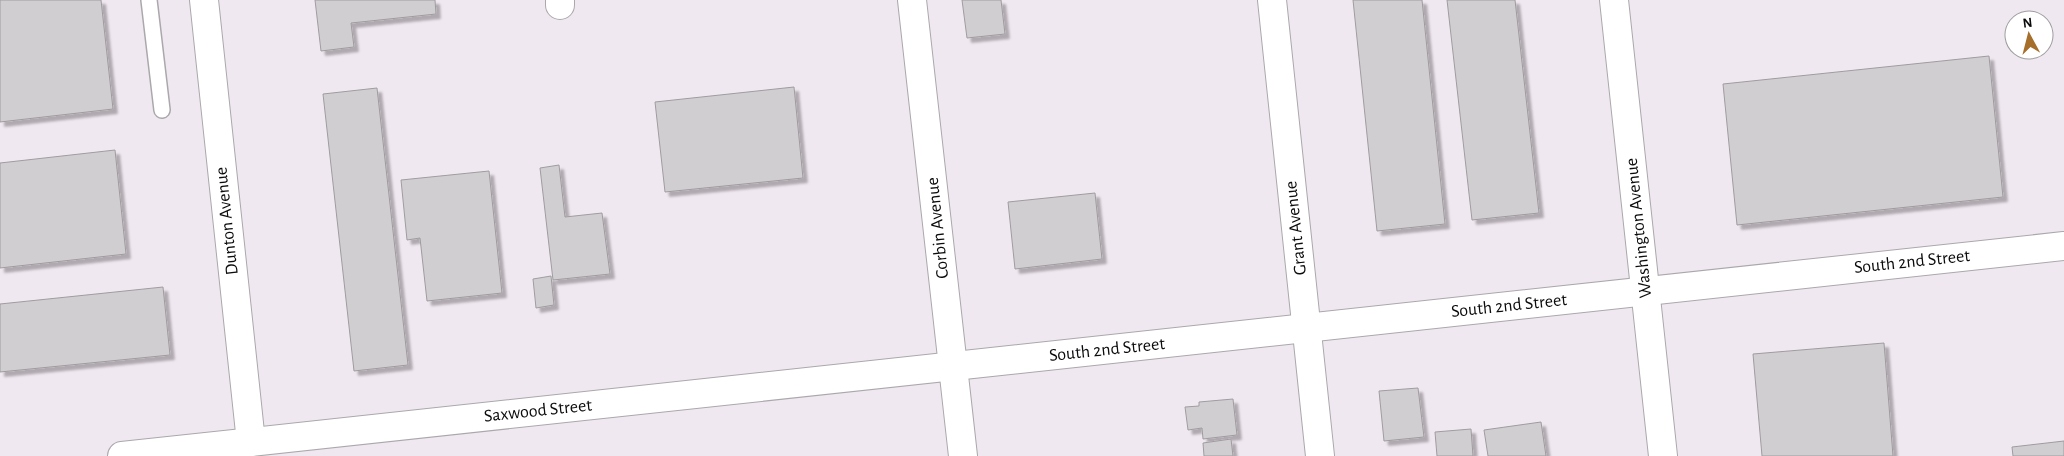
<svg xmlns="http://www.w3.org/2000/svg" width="2064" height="456" viewBox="0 0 2064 456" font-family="'Alegreya Sans',sans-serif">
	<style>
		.built { fill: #f0e8f0; fill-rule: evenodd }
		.building { fill: #d0ced0; stroke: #9f9c9f; filter: url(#shadow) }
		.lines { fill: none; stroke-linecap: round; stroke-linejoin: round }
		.service-casing { stroke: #aaa8aa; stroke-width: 18 }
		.minor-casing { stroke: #aaa8aa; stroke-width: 30 }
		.tertiary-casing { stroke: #aaa8aa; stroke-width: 30 }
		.service { stroke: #fff; stroke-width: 15 }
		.minor { stroke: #fff; stroke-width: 28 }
		.tertiary { stroke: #fff; stroke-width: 28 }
		.labels { text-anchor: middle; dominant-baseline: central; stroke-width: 4; stroke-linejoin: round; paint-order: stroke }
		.street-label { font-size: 18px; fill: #0c0b0c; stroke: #fff }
	</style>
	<defs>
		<filter id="shadow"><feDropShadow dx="4.5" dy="4.5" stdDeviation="1" flood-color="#0004"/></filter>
	</defs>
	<rect width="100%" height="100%" fill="#faf7fa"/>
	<path class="built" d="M0,0H2064V456H0ZM2014,20H2044V50H2014Z"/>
	<g class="building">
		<path d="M0,0H101L113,109L0,122Z"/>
		<path d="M315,0H435L436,14L351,23L354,47L321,51Z"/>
		<path d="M962,0H1001L1005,34L967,38Z"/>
		<path d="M1353,0H1422L1445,224L1377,231Z"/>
		<path d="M1447,0H1515L1539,213L1472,220Z"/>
		<path d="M1989,56L2003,197L1737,225L1723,84Z"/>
		<path d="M794,87L803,178L665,192L655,102Z"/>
		<path d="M377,88L408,365L354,371L323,94Z"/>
		<path d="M115,150L126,254L0,268V163Z"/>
		<path d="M559,165L565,217L602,213L610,274L553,280L540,168Z"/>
		<path d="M489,171L502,293L427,301L420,238L407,240L401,180Z"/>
		<path d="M1095,193L1102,259L1015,269L1008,202Z"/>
		<path d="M551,276L554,305L536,308L533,279Z"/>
		<path d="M163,287L170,355L0,372V304Z"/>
		<path d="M1884,343L1893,456H1762L1753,354Z"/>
		<path d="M1418,388L1424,437L1384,441L1379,391Z"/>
		<path d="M1233,399L1237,435L1203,439L1202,428L1188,430L1185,407L1199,406V402Z"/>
		<path d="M1541,422L1546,456H1488L1484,430Z"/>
		<path d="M1471,429L1473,456H1437L1435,432Z"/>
		<path d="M1231,439L1233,456H1204L1203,443Z"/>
		<path d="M2064,441V456H2013L2012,447Z"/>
	</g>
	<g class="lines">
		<defs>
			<path id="service" d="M149,0L162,110"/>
			<g id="minor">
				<path d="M204,0L251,442"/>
				<path d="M560,0V5"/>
				<path d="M1272,0L1320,456"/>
				<path d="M1614,0L1663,456"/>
				<path d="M122,456L2064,246"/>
			</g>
			<path id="tertiary" d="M912,0L963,456"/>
		</defs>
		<use href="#service" class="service-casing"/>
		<use href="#minor" class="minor-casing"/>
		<use href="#tertiary" class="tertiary-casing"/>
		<use href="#service" class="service"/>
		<use href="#minor" class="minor"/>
		<use href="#tertiary" class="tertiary"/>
	</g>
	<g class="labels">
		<g class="street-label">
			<text transform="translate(227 221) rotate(-96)">Dunton Avenue</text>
			<text transform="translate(938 228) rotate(-96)">Corbin Avenue</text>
			<text transform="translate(1296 228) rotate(-96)">Grant Avenue</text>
			<text transform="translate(1639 228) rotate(-96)">Washington Avenue</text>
			<text transform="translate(1912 262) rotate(-6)">South 2nd Street</text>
			<text transform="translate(1509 306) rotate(-6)">South 2nd Street</text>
			<text transform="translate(1107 350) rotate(-6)">South 2nd Street</text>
			<text transform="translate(538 411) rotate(-6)">Saxwood Street</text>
		</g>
	</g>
	<g transform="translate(2029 35) rotate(353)"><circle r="24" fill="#ffffff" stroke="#9e9d9e"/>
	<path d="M0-4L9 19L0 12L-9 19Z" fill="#a56e2a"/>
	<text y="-8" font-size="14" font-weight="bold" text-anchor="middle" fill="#0c0b0c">N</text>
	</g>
</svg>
